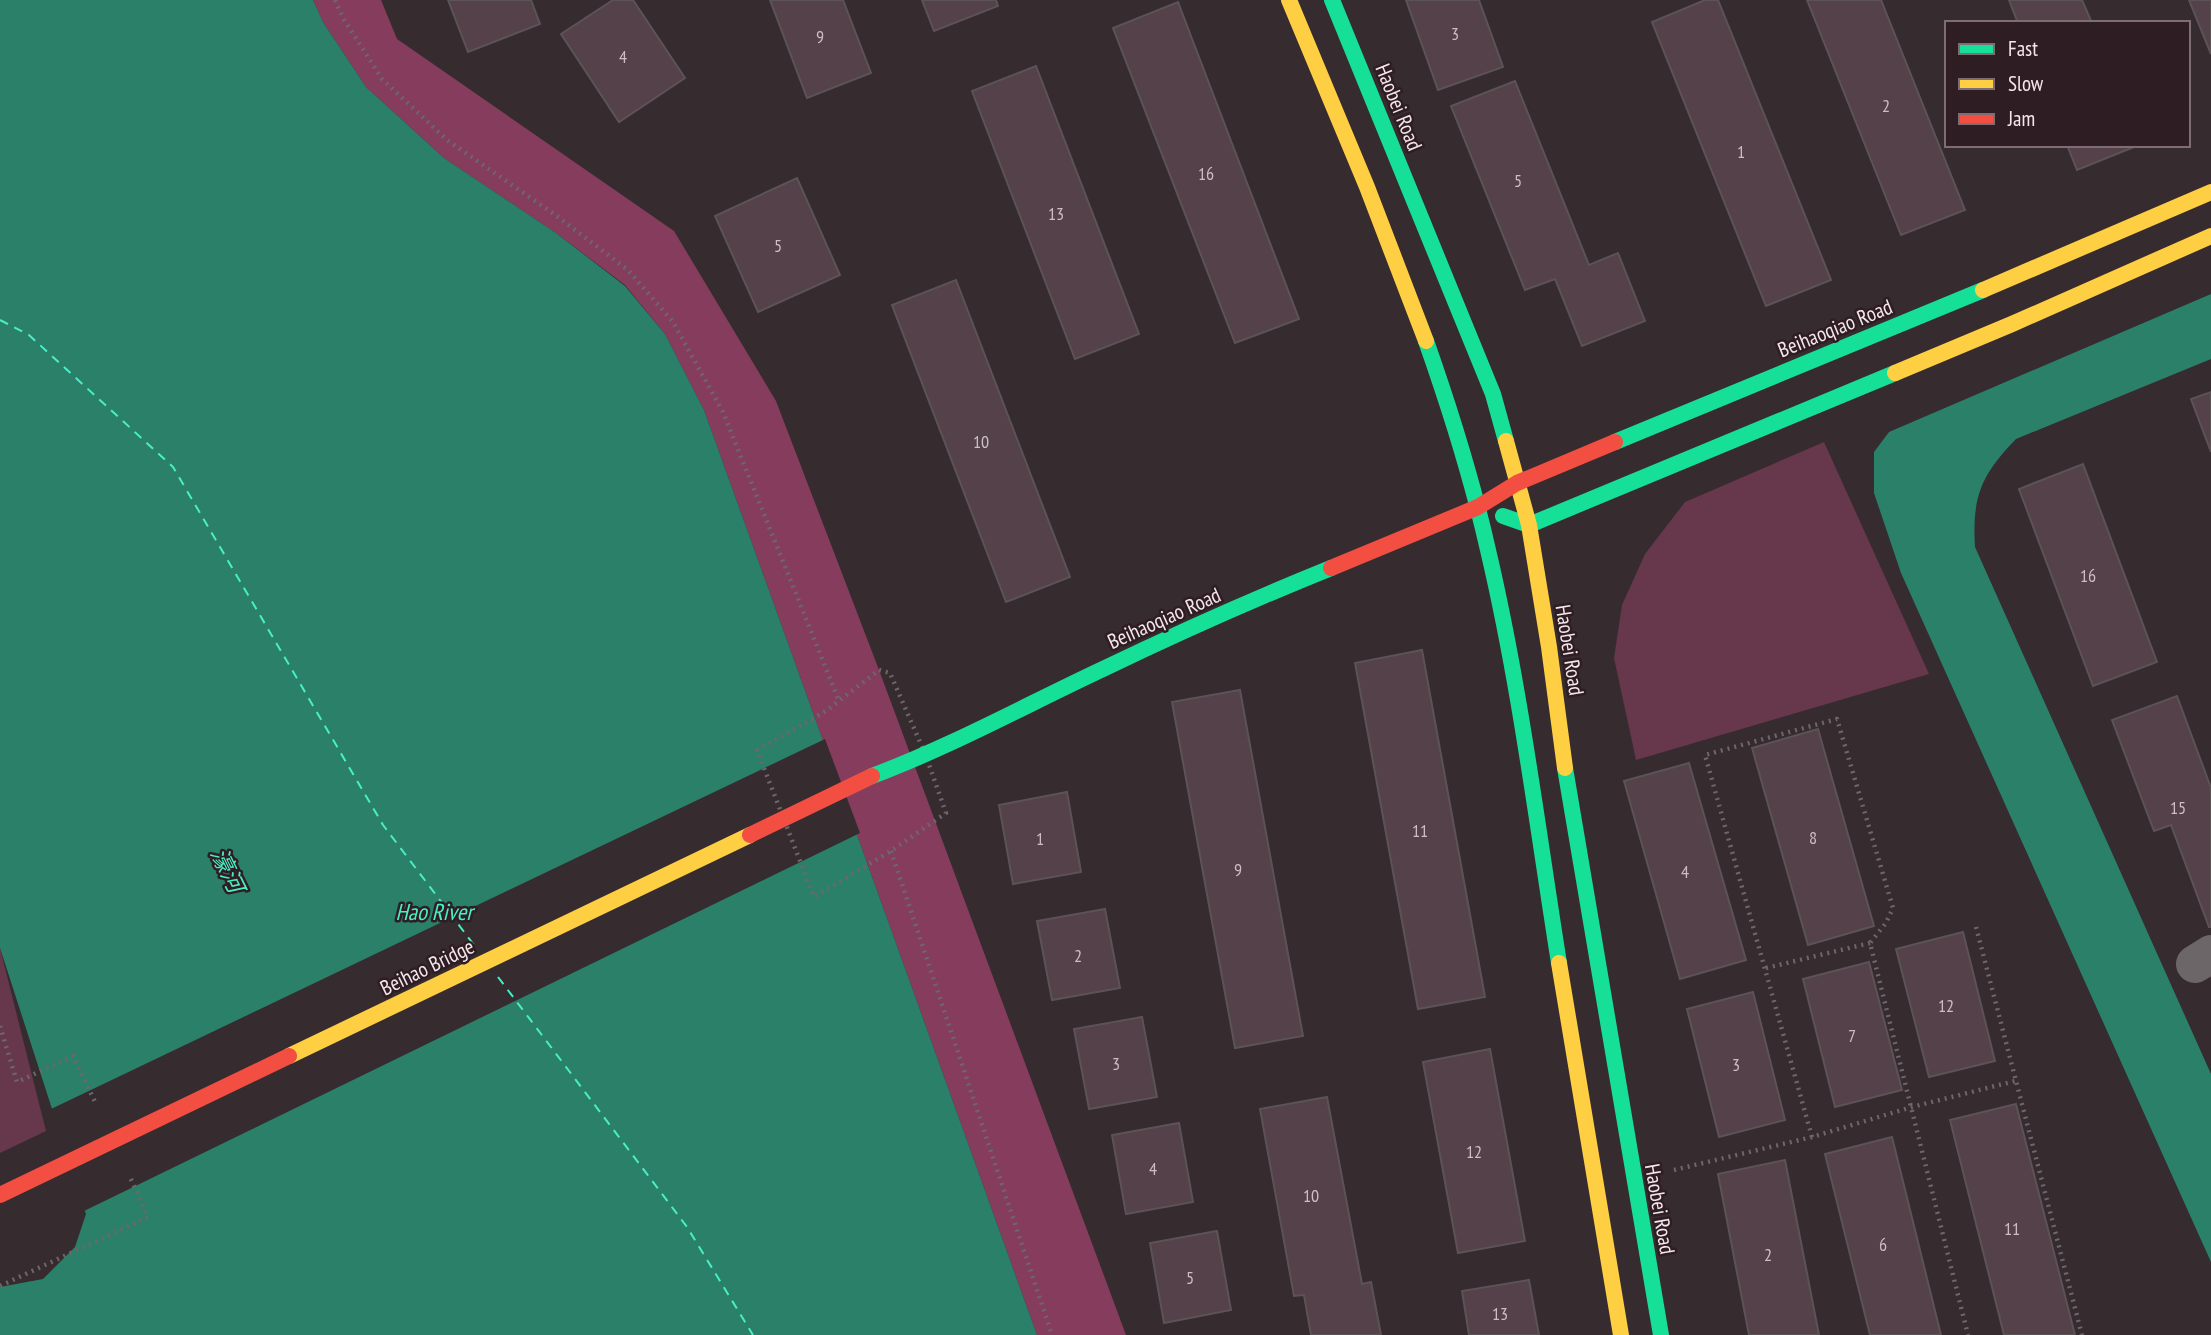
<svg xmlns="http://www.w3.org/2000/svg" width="2211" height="1335" viewBox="0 0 2211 1335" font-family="'PT Sans Narrow','Noto Sans SC',sans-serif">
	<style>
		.green { fill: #67374b }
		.forest { fill: #863d5d }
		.water { fill: #2b8069 }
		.pier { fill: #362b2f }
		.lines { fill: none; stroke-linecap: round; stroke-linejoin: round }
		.ferry { stroke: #48efc5; stroke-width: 2; stroke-dasharray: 9 7; stroke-linecap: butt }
		.building { fill: #54414a; stroke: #5c5356; stroke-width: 2 }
		.path { stroke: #6d676a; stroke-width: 4.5; stroke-dasharray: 2 5; stroke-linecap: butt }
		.street { stroke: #6c6669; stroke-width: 38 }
		.fast { stroke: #16e098; stroke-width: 16 }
		.slow { stroke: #ffcf43; stroke-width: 16 }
		.jam { stroke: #f24e42; stroke-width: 16 }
		.slow-bridge { stroke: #ffcf43; stroke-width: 16 }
		.jam-bridge { stroke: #f24e42; stroke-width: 16 }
		.labels { text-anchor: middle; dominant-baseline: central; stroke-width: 5; stroke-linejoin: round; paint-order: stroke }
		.number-label { font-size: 18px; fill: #ccbec3 }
		.street-label { font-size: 21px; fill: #f4e7eb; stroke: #2f1d24 }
		.water-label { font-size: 23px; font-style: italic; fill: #48efc5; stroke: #2f1d24 }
	</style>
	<rect width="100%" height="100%" fill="#362b2f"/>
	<g class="green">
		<path d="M1824,442L1929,674L1636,760L1614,658L1622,605L1645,554L1685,502Z"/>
		<path d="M0,948L46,1131L0,1153Z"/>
	</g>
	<path class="forest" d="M313,0H381L397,39L674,231L776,401L879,670L1126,1335H1037L704,410L665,334L625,285L556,233L444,158L366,87L323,22Z"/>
	<g class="water">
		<path d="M0,0H313L323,22L366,87L444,158L556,233L625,286L665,334L704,410L1037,1335H0V1287L43,1279L75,1247L86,1214L0,948Z"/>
		<path d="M2211,294V359L2016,439C1981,475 1972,497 1975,547L2211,1074V1262L1901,573L1874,493V452L1889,432Z"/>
	</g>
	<path class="pier" d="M825,739L860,833L82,1212L49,1110Z"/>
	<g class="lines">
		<g class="ferry">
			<path d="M0,320L29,335L173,467L383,825L474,945"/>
			<path d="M498,977L687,1227L753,1335"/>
		</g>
	</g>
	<g class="building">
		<path d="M448,0H531L540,24L468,52Z"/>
		<path d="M613,0H633L685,78L619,122L561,34Z"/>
		<path d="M770,0H843L871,73L807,98Z"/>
		<path d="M922,0H996L998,6L934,31Z"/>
		<path d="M1406,0H1479L1503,67L1438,90Z"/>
		<path d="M1705,0H1718L1831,280L1766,306L1652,22Z"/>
		<path d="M1807,0H1881L1965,210L1901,235Z"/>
		<path d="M2009,0H2082L2092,23H2018Z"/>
		<path d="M2189,0H2211V54Z"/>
		<path d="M1178,2L1299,319L1235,343L1113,28Z"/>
		<path d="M1036,66L1139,334L1075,359L972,91Z"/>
		<path d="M1515,81L1589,265L1618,253L1645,321L1582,346L1555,279L1525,290L1451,106Z"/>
		<path d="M2067,145H2139L2077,170Z"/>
		<path d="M797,178L840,275L758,312L715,216Z"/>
		<path d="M956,280L1070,577L1006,602L892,305Z"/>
		<path d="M2211,392V452L2191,399Z"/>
		<path d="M2083,464L2157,662L2093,686L2019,489Z"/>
		<path d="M1422,650L1485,997L1418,1009L1355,663Z"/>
		<path d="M1240,690L1303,1036L1235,1048L1172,702Z"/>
		<path d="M2177,696L2211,788V927H2209L2171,825L2154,831L2112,720Z"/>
		<path d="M1818,729L1874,926L1808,945L1752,748Z"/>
		<path d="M1689,763L1746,960L1680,979L1624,781Z"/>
		<path d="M1067,792L1081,872L1013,884L999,805Z"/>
		<path d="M1105,909L1120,988L1052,1000L1037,921Z"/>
		<path d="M1963,932L1995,1061L1929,1077L1896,949Z"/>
		<path d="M1869,962L1902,1090L1835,1107L1803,979Z"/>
		<path d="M1753,992L1785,1120L1719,1137L1687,1009Z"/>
		<path d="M1142,1017L1157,1097L1089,1109L1074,1029Z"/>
		<path d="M1490,1049L1525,1241L1458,1253L1423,1062Z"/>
		<path d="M1327,1097L1362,1284L1371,1282L1381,1335H1311L1304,1295L1294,1296L1260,1109Z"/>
		<path d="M2016,1104L2075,1335H2004L1950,1120Z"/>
		<path d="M1179,1123L1193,1202L1126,1214L1112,1135Z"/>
		<path d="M1892,1137L1941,1335H1870L1825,1154Z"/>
		<path d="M1785,1160L1819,1335H1749L1718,1174Z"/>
		<path d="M1217,1231L1231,1310L1164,1323L1150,1243Z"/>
		<path d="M1529,1280L1539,1335H1469L1462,1291Z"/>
	</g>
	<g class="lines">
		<g class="path">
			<path d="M335,0L343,18L382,79L447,140L554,214L628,270L673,322L723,412L839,701"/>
			<path d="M879,670L890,673L926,756L946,813L891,851L814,897L757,750L826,711Z"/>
			<path d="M891,851L1052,1335"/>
			<path d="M1976,927L2082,1335"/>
			<path d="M1766,968L1870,943"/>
			<path d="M0,1026L17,1082L73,1056L96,1104"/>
			<path d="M1812,1137L1705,755L1837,719L1893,908L1886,923L1870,943L1968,1335"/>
			<path d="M1674,1170L1812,1137L1912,1107L2015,1081"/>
			<path d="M0,1286L148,1217L129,1175"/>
		</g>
		<path class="street" d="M2195,964L2211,954"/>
		<g class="fast">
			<path d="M1332,0L1493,394L1506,441"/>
			<path d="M1426,341C1450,409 1472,479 1488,550C1520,686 1537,825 1559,963"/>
			<path d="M1615,442L1983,290"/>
			<path d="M1503,516L1529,525L1895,373"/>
			<path d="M1565,768L1661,1335"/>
			<path d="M872,776C952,746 1026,705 1103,669C1178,633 1254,599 1331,568"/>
		</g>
		<g class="slow">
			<path d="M1289,0L1367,187L1426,341"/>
			<path d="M1983,290L2211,192"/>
			<path d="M1895,373L2012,324L2211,236"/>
			<path d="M1506,441L1529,525L1549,647L1565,768"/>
			<path d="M1559,963L1621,1335"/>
		</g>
		<path class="jam" d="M1331,568L1478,507L1517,483L1615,442"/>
		<path class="slow-bridge" d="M289,1056L750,835"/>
		<g class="jam-bridge">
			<path d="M750,835L872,776"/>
			<path d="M0,1195L289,1056"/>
		</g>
	</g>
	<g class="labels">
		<g class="number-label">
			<text x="1455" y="33">3</text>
			<text x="820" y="36">9</text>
			<text x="623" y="56">4</text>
			<text x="1886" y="105">2</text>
			<text x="1741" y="151">1</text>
			<text x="1206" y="173">16</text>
			<text x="1518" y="180">5</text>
			<text x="1056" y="213">13</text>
			<text x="778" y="245">5</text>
			<text x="981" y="441">10</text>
			<text x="2088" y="575">16</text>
			<text x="2178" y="807">15</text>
			<text x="1420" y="830">11</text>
			<text x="1813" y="837">8</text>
			<text x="1040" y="838">1</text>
			<text x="1238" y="869">9</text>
			<text x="1685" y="871">4</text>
			<text x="1078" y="955">2</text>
			<text x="1946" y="1005">12</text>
			<text x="1852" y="1035">7</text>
			<text x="1116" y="1063">3</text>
			<text x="1736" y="1064">3</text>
			<text x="1474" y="1151">12</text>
			<text x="1153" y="1168">4</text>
			<text x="1311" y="1195">10</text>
			<text x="2012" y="1228">11</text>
			<text x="1883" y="1244">6</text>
			<text x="1768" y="1254">2</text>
			<text x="1190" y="1277">5</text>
			<text x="1500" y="1313">13</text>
		</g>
		<g class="street-label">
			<text transform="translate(1399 107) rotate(68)">Haobei Road</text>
			<text transform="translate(1835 328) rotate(-22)">Beihaoqiao Road</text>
			<text transform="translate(1164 618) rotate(-24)">Beihaoqiao Road</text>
			<text transform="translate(1570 650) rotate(81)">Haobei Road</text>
			<text transform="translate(427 967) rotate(-26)">Beihao Bridge</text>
			<text transform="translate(1660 1209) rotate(80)">Haobei Road</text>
		</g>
		<g class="water-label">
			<text transform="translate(228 870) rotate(64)">濠河</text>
			<text x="434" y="911">Hao River</text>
		</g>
	</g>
	<rect x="1945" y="21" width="245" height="126" fill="#2f1d24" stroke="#7e6e74" stroke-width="2"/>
	<rect x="1959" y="44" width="35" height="10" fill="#16e098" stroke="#7e6e74" stroke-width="2"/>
	<text x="2008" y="56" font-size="21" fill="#f4e7eb">Fast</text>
	<rect x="1959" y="79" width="35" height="10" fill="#ffcf43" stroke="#7e6e74" stroke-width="2"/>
	<text x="2008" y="91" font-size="21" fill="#f4e7eb">Slow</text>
	<rect x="1959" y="114" width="35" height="10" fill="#f24e42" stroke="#7e6e74" stroke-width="2"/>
	<text x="2008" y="126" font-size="21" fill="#f4e7eb">Jam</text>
</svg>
